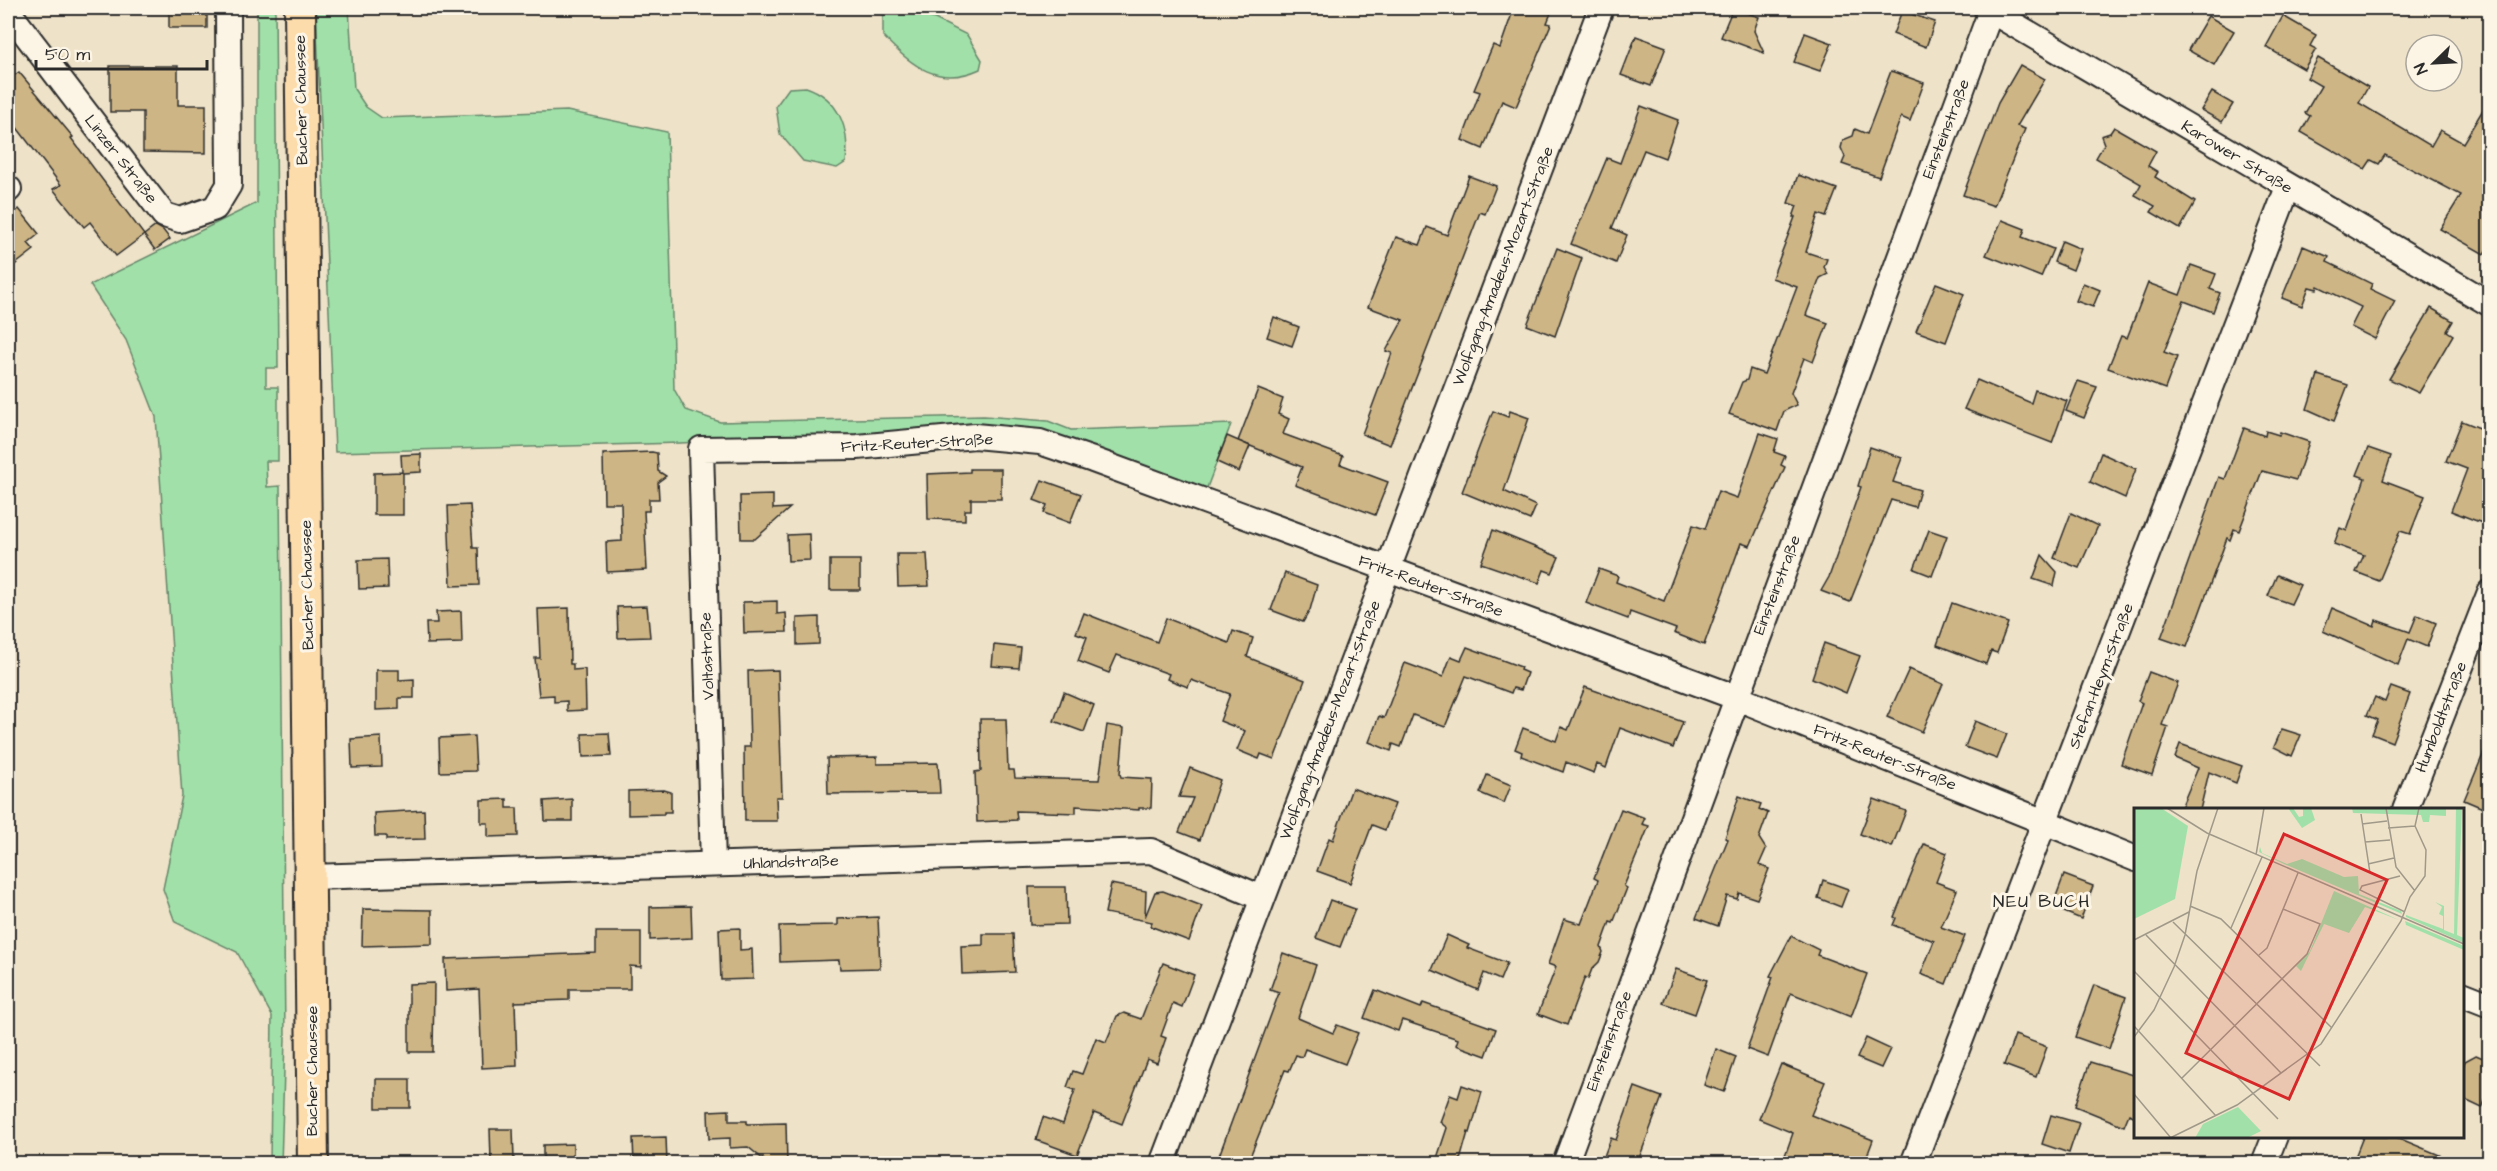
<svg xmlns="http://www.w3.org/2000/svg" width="2497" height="1171" viewBox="0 0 2497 1171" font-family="'Architects Daughter',sans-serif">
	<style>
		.green { fill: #a1e1a9; stroke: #66866a; stroke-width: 1.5 }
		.building { fill: #ceb585; stroke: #2b2b2b; stroke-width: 1.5 }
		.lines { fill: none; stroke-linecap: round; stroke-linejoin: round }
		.minor-casing { stroke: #2b2b2b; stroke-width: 28 }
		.major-casing { stroke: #2b2b2b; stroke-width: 34 }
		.minor { stroke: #fcf5e5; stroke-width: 24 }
		.major { stroke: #fddcac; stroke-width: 30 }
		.labels { text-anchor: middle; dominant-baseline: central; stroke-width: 6; stroke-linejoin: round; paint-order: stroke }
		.street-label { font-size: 16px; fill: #2b2b2b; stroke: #fcf5e5 }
		.neighbourhood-label { font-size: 18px; letter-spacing: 1.5px; fill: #2b2b2b; stroke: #fcf5e5 }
		.inset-road { fill: none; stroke: #a09989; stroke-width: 1.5 }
		.view { fill: #d62828; fill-opacity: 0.15; stroke: #d62828; stroke-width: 3 }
		.inset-edge { fill: none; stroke: #2b2b2b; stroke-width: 3 }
	</style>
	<rect width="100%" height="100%" fill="#eee2c8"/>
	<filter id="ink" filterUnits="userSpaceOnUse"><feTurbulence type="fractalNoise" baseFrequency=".0167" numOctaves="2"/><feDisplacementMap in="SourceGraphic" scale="12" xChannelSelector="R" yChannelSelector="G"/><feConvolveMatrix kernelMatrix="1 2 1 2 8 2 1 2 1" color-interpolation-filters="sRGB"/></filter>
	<g filter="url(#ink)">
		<g class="green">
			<path d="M257,8H275L278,368H266V387H278V461H266L267,487L280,486L285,1039L281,1164L270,1163L272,1016L237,952L175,922L163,889L182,796L156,417L126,340L90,285L257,203Z"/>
			<path d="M316,8H349L354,89L366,107L382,118L567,111L667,132L674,389L686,410L720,422L984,416L1048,421L1071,430L1231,424L1205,493L1002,428L680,443L335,452Z"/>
			<path d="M894,8L935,19L967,35L982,60L980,69C939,88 911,66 883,36V16Z"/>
			<path d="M806,87C839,98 850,129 846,162L837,168L803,161L780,134L776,106L789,88Z"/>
		</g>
		<g class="building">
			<rect x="169" y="8" width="38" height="20"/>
			<path d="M1514,8H1553L1547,23L1551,24L1516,107L1502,101L1483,149L1462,140L1480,92L1474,90L1493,45L1500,48Z"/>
			<path d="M1733,8L1759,17L1754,31L1764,53L1721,37Z"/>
			<path d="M1902,11L1935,22L1926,47L1893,34Z"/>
			<path d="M2208,16L2234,31L2214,65L2188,50Z"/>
			<path d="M2283,16L2316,35L2310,46L2316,49L2304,69L2266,47Z"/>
			<path d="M1805,33L1832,43L1820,71L1794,62Z"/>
			<path d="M1636,36L1666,47L1651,86L1621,75Z"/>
			<path d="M2318,58L2368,87L2359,103L2431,146L2440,130L2463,143L2490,98V244L2484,254L2440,229L2461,195L2385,155L2379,164L2371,160L2365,169L2301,132L2310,116L2305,113L2321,86L2307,78Z"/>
			<path d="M2020,65L2045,79L2017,126L2025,129L1994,206L1963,195L1998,103Z"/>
			<path d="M110,66H178V105H206V153L143,152V112H110Z"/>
			<path d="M1891,71L1924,83L1910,121L1901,117L1879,177L1842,164L1845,157L1841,148L1843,140L1853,136L1855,129L1867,134Z"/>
			<path d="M19,72L73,137L71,138L144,235L156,226L163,230L170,239L155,250L144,235L116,256L90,222L84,227L53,189L61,185L8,116V80Z"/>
			<path d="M2212,92L2233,104L2222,122L2201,110Z"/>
			<path d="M1641,106L1678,120L1665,158L1644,150L1612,228L1627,235L1616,263L1571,244L1607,158L1620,163Z"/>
			<path d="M2114,127L2156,151L2148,166L2158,172L2155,177L2195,202L2180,229L2151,212L2155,206L2135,195L2141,184L2096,158L2104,144L2101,136L2110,133Z"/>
			<path d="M1798,175L1837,189L1826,217L1818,214L1806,252L1827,259L1824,267L1828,274L1820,278L1806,315L1828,323L1813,362L1804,358L1791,393L1797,405L1784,411L1777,431L1729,414L1742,382L1747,380L1750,369L1764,374L1797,287L1772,278L1795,217H1793L1797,206L1788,203Z"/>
			<path d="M1469,176L1496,186L1485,214L1480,212L1390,445L1362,434L1392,353L1386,351L1403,320L1368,307L1396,237L1420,245L1427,227L1447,235Z"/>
			<path d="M19,209L39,234L28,243L34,250L8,270V218Z"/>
			<path d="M2002,220L2025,229L2022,237L2053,249L2041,277L1986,255Z"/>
			<path d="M2062,241L2081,249L2073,270L2054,262Z"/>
			<path d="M2303,246L2329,257L2327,262L2372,284L2370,289L2395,301L2375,339L2351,327L2361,307L2318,286L2317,289L2309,287L2302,306L2282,298Z"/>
			<path d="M1557,248L1582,258L1555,336L1527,325Z"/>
			<path d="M2191,265L2216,274L2210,289L2220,293L2213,312L2184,301L2164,352L2177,357L2165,389L2108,368L2121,336L2127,338L2148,283L2180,295Z"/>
			<path d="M1936,283L1964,294L1946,342L1916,331Z"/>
			<path d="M2083,283L2100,290L2093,307L2076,301Z"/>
			<path d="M2431,308L2453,321L2447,331L2453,335L2419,393L2389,379Z"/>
			<path d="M1274,317L1299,327L1292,346L1267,337Z"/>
			<path d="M2318,375L2348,385L2334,421L2307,409Z"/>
			<path d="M1977,380L2031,403L2035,390L2067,401L2052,443L1964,409Z"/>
			<path d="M2078,381L2097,387L2084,418L2066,411Z"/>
			<path d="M1258,389L1283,399L1278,414L1289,419L1283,434L1343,456L1340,464L1388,482L1375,515L1295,485L1302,467L1238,441Z"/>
			<path d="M1493,411L1508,417L1510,411L1529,418L1504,491L1536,506L1530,520L1462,492Z"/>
			<path d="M2462,421L2490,432V503L2482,523L2451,511L2467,469L2446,461Z"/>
			<path d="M2244,428L2265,436L2266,431L2279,435L2280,432L2309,442L2296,480L2262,471L2239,531L2234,529L2230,540L2227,538L2187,647L2161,638L2219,477L2225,479Z"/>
			<path d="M1760,433L1778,439L1774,452L1785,456L1781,465L1785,467L1750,546L1741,543L1704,645L1674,633L1676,629L1630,612L1628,619L1586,603L1599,569L1618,576L1616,582L1664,601L1693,525L1705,529L1718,491L1737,498Z"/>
			<path d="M1227,436L1250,446L1239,472L1217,462Z"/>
			<path d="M1870,447L1902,458L1893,482L1920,490L1915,507L1891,500L1850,602L1821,591L1829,577L1861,487L1858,486Z"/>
			<path d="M2368,448L2391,456L2383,480L2425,496L2410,534L2400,531L2379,581L2356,572L2364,555L2334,544L2340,528L2347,531L2365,478L2357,475Z"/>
			<path d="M652,452L657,453L658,471L666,476L658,482L659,499H649V511H644L647,570L607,572L606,542L622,541L621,503H604L603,454Z"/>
			<path d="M2101,453L2136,469L2125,498L2090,482Z"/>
			<path d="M421,454V472L403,473V515H374V473L402,472L401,455Z"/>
			<path d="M970,469H1001V499H971V510H965V520L928,519L927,474L970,472Z"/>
			<path d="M1042,480L1081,494L1070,523L1044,513L1047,505L1034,500Z"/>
			<path d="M773,495V509L790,508L755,539H741L740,496Z"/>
			<path d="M470,505L473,548H478L479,585L451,586L448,506Z"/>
			<path d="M2071,513L2098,526L2079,568L2054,558Z"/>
			<path d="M1493,530L1559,557L1552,573L1544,570L1539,583L1481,563Z"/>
			<path d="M1929,530L1947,536L1932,576L1914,569Z"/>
			<path d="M809,534L810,560L788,561L787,535Z"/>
			<path d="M897,554H927L929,586L898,587Z"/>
			<path d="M2042,555L2057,572L2054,586L2033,579Z"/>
			<path d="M387,559L388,588L359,589L358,560Z"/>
			<rect x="830" y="560" width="30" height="30"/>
			<path d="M1285,573L1317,585L1310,610L1303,622L1271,610Z"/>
			<path d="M2277,575L2300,585L2291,604L2268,596Z"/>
			<path d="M777,601V614L786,613L787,632L744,633L743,602Z"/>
			<path d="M1952,603L2008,623L1997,653L1991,651L1986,664L1937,645Z"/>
			<path d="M647,606L650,637L618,638L617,607Z"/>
			<path d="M569,608L570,664H573V670L585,669L586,710L567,711V701L554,702V695L539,696L535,658H540L538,609Z"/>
			<path d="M2332,608L2374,626L2376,620L2410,632L2417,615L2436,623L2427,647L2408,639L2398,665L2323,631Z"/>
			<path d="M461,611L462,643L427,644L426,623H437L436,612Z"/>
			<path d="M1084,613L1157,642L1166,618L1229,643L1233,631L1253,638L1247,657L1305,680L1274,759L1261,754L1259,759L1237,750L1245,731L1220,721L1230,694L1191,680L1188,687L1167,679L1169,674L1117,655L1109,673L1078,661L1087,637L1076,633Z"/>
			<path d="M819,617V644L797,645V618Z"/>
			<path d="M1824,643L1860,656L1846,693L1812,678Z"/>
			<path d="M994,645L1021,648L1019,668L992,666Z"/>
			<path d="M1467,647L1521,667L1520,670L1527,673L1521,690L1513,688L1511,693L1466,676L1445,727L1413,715L1401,747L1393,744L1391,751L1369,742L1379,716L1384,718L1405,663L1443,677L1451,656L1461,660Z"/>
			<path d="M1909,669L1943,684L1922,732L1887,717Z"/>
			<path d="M376,670H399V680L414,679V698H399V709L376,710Z"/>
			<path d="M778,670L782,797H776L777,821H745L744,747H750L748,671Z"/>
			<path d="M2149,672L2178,683L2162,725L2168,727L2152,775L2121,764L2142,703L2138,701Z"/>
			<path d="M1585,687L1683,722L1673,748L1620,728L1606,768L1597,764L1594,773L1566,762L1563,772L1521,756L1522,752L1515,749L1523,728L1556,741L1561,727L1568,730Z"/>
			<path d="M2391,687L2410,694L2392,742L2372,734L2378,720L2367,715L2375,697L2385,702Z"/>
			<path d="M1064,692L1094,705L1084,732L1054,721Z"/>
			<path d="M980,719H1006L1008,770H1014L1015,778L1099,780L1107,725L1124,728L1120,774L1121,777L1152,779L1151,808H1139V810L1076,806V813L1016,811L1017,820L977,822L975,772L981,771Z"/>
			<path d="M1975,721L2007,734L1997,759L1965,747Z"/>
			<path d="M2282,729L2301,735L2292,756L2274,747Z"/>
			<path d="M609,733L611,756L583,757L582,734Z"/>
			<path d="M474,736L476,771L440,772L439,738Z"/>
			<path d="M381,737L382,767L352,768L351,739Z"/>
			<path d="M2490,738V811L2464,800Z"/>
			<path d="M2180,744L2242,766L2236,783L2209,772L2200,810H2180L2198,768L2175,758Z"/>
			<path d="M877,757V764L938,763L940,793L828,794L827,758Z"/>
			<path d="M1190,768L1220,780L1200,840L1179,832L1193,798L1179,797Z"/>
			<path d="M1487,775L1511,785L1504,803L1480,793Z"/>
			<path d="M1352,788L1395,804L1385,830L1372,825L1350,883L1317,871L1329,838L1333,840Z"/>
			<path d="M664,790L671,792V812H664V814L628,815V791Z"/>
			<path d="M1739,796L1761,804L1759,809L1768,813L1759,838L1766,849L1759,865L1769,869L1757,899L1739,893L1737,899L1727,896L1718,926L1696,918L1728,839L1725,838Z"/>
			<path d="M507,799V808H517L518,836L488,837V823H481V800Z"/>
			<path d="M572,799V821H545L544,801Z"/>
			<path d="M1874,799L1906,811L1892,847L1860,834Z"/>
			<path d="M1621,809L1645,818L1642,824L1649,826L1624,886L1627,888L1613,923L1610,922L1601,947L1603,952L1599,962L1592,969L1588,979L1585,977L1567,1025L1538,1014L1556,967L1548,964L1564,919L1581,924L1598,880L1594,878Z"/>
			<path d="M424,810L425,839L386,840V836H375L374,813Z"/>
			<path d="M1924,844L1947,853L1936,882L1957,890L1941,927L1965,936L1946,984L1921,974L1934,941L1893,925L1896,918L1894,917Z"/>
			<path d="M2064,875L2093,886L2081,919L2052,907Z"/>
			<path d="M1823,880L1848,889L1841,907L1818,898Z"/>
			<path d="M1111,884L1146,891L1145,917L1155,892L1163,891L1202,906L1189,941L1150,926L1152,922L1105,913Z"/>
			<path d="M1029,887H1066L1067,924L1030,925Z"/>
			<path d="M1330,900L1355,909L1340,947L1316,938Z"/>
			<path d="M691,906L692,938L650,940V907Z"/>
			<path d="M363,909L432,910V944L362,946Z"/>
			<path d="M878,917L880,968L840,969L839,960L780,962L779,926L838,925V919Z"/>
			<path d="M740,928V950L752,949L753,979L721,980L719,929Z"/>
			<path d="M596,932H641V967L630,966V989H569V1000L515,1002L517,1066L482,1068L479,989L446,991L445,959L596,953Z"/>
			<path d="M983,934H1013L1015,972L962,974L961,946L983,945Z"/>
			<path d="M1447,935L1469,945L1467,948L1507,963L1500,980L1484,973L1478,990L1432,970Z"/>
			<path d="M1791,936L1819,950L1817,955L1867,974L1851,1017L1791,993L1768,1057L1747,1049L1773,977L1770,976Z"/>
			<path d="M1283,953L1316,965L1298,1018L1333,1033L1337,1025L1358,1033L1345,1064L1305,1049L1302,1057L1296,1055L1289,1071L1285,1070L1247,1164H1216L1279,993L1270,990Z"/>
			<path d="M1163,963L1194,975L1182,1007L1173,1003L1161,1036L1166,1038L1157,1063L1147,1059L1122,1124L1094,1113L1077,1155L1036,1140L1043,1117L1063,1124L1075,1090L1067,1087L1073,1071L1082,1074L1096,1038L1106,1042L1117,1016L1124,1013L1141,1019Z"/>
			<path d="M1676,969L1707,980L1695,1014L1663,1003Z"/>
			<path d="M434,983L433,1052H409V984Z"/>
			<path d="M2094,985L2126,997L2109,1049L2075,1037Z"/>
			<path d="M1375,990L1421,1008L1423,1003L1496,1029L1486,1056L1456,1045L1458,1039L1402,1020L1398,1031L1364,1018Z"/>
			<path d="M2015,1035L2047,1047L2036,1077L2004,1065Z"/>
			<path d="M1866,1038L1890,1049L1881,1068L1857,1058Z"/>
			<path d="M1716,1049L1736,1057L1724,1092L1704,1085Z"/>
			<path d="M2476,1055L2490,1061V1089L2482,1108L2463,1099V1067L2465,1061Z"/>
			<path d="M2090,1062L2136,1076V1117L2129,1114L2124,1126L2075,1106Z"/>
			<path d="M1781,1064L1825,1082L1811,1115L1873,1140L1864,1164H1782L1793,1133L1759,1119Z"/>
			<rect x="376" y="1079" width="34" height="29"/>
			<path d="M1462,1085L1482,1092L1470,1133L1468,1132L1459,1164H1454L1437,1158L1447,1128L1440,1122L1450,1095L1458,1098Z"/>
			<path d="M1635,1087L1662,1097L1637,1164H1601L1611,1138L1616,1140Z"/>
			<path d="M729,1110V1121H747V1124L786,1123L787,1164H769L748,1147L730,1148V1138L709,1139L708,1111Z"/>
			<path d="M2051,1115L2079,1123L2069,1153L2042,1144Z"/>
			<path d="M490,1129H513L514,1160H491Z"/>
			<path d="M666,1137L667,1164H634L633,1138Z"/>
			<path d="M2363,1137H2396L2461,1164H2372L2355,1157Z"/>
			<path d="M573,1144V1164H543V1145Z"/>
		</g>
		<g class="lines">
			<defs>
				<g id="minor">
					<path d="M1986,8L2490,304"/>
					<path d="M8,11L164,215L180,220L215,208L229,185L228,8"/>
					<path d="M8,190L9,189"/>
					<path d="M2405,810L2490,592"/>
					<path d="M713,864L701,449L857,447L975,436L1040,442L1093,460L1735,697L2136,859"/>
					<path d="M310,877L1151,851L1262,898"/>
					<path d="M2462,994L2490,1005"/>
					<path d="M1162,1164L1601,8"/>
					<path d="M1565,1164L1992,8"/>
					<path d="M1913,1164L2288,187"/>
					<path d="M2264,1164L2275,1136"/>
				</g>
				<path id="major" d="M300,8L313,1164"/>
			</defs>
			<use href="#minor" class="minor-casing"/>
			<use href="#major" class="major-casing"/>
			<use href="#minor" class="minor"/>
			<use href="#major" class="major"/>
		</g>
	</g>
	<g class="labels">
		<g class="street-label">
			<text transform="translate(301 100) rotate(-91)">Bucher Chaussee</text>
			<text transform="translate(1946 129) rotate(-69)">Einsteinstraße</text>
			<text transform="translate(2237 157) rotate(31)">Karower Straße</text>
			<text transform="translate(121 159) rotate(52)">Linzer Straße</text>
			<text transform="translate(1503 266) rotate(-69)">Wolfgang-Amadeus-Mozart-Straße</text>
			<text transform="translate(917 443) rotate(-3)">Fritz-Reuter-Straße</text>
			<text transform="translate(307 585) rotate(-91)">Bucher Chaussee</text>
			<text transform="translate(1777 585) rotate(-69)">Einsteinstraße</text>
			<text transform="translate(1431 586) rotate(20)">Fritz-Reuter-Straße</text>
			<text transform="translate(707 656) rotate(-92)">Voltastraße</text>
			<text transform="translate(2101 676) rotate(-69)">Stefan-Heym-Straße</text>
			<text transform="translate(2441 717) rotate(-69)">Humboldtstraße</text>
			<text transform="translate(1330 720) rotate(-69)">Wolfgang-Amadeus-Mozart-Straße</text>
			<text transform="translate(1885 757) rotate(22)">Fritz-Reuter-Straße</text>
			<text transform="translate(791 862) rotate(-2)">Uhlandstraße</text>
			<text transform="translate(1609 1041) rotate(-70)">Einsteinstraße</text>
			<text transform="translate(312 1071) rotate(-90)">Bucher Chaussee</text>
		</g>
		<g class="neighbourhood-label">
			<text x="2042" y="901">NEU BUCH</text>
		</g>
	</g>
	<g transform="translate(2134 808)">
		<rect width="330" height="330" fill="#eee2c8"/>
		<path d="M0,0H27L54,18L41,91L0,111ZM154,0H159L165,9L169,8V0H177L181,12L168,20ZM218,0H312V8L296,7L295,14H289L287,7L219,5ZM322,0H328L323,127L330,130V135L272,109V107L309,121V108L305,106L308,99L301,94L310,98V122L320,126ZM126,39L128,45L153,56L168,51L210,69L224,68L225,86L267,103L268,106L150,56L125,44ZM200,83L265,112L231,99L215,125L190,116L167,163L162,158L176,143ZM271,113L330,138V142L272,117ZM104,299L127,323L113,330H61L69,316Z" fill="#a1e1a9"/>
		<path class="inset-road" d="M33,0L73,25L330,136M252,0L262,59L281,83M227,6L236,65M228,16L253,13M281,18L285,0M254,20L281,18M231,34L256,32M122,47L130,0M234,56L260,50M266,68L228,78L226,82L271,104M56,98L87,111L198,220M39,114L186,258M97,120L128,49M12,127L147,265M0,132L55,104M125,147L133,140L164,65M0,163L144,311M0,218L82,308M0,229L20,202L40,159L51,127L63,63L84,0M48,270L173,146L186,116L149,101M0,286L37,330M36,330L103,297L187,236L267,113L276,89L291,68L292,42L281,18"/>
		<path class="view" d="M150,26L253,72L155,291L52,245Z"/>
		<rect width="330" height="330" class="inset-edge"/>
	</g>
	<rect width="2497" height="1171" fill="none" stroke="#fcf5e5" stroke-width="30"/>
	<rect x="15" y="15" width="2467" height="1141" fill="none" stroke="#2b2b2b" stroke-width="2" filter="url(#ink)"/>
	<g transform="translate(2434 63) rotate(246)"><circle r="28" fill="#fcf5e5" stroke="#a8a49b" stroke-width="1.5"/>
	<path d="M0-4.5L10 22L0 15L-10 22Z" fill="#2b2b2b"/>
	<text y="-9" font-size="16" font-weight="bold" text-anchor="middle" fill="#2b2b2b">N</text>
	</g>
	<path d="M36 60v9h171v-9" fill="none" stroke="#2b2b2b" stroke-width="3"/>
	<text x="45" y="60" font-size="18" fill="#2b2b2b" stroke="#fcf5e5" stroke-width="4.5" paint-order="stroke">50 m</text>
</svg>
